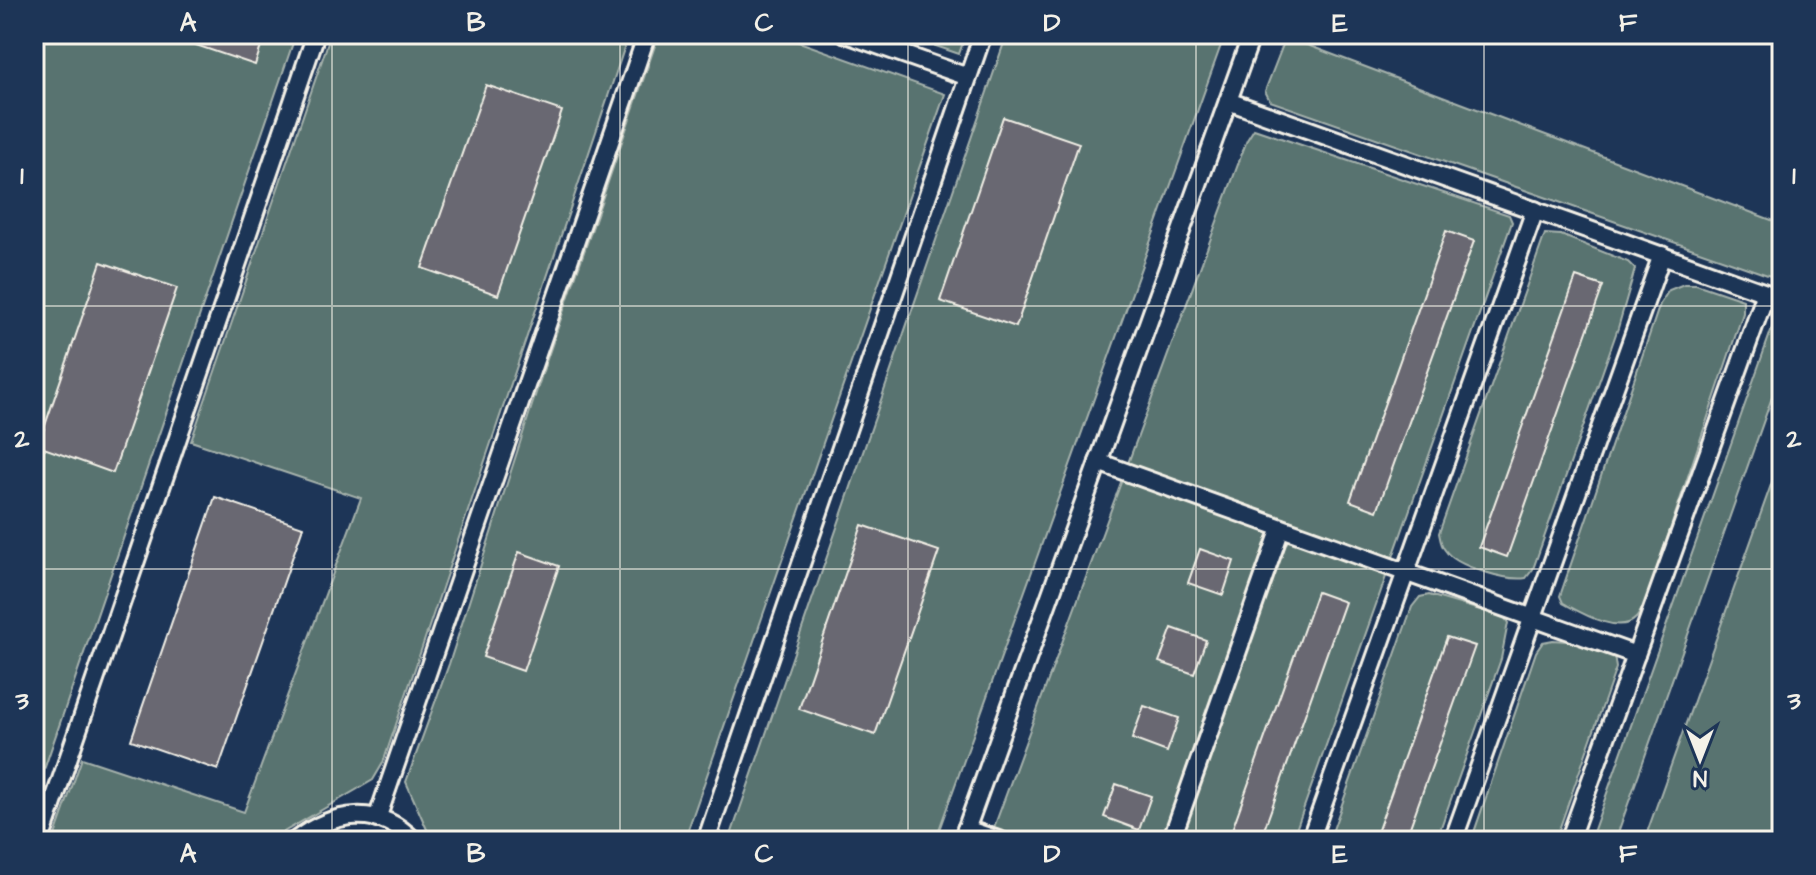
<svg xmlns="http://www.w3.org/2000/svg" width="1816" height="875" viewBox="0 0 1816 875" font-family="'Architects Daughter',sans-serif">
	<style>
		.green { fill: #587370; stroke: #a6b2ac; stroke-width: 2 }
		.building { fill: #696872; stroke: #f4f1e8; stroke-width: 2 }
		.lines { fill: none; stroke-linecap: round; stroke-linejoin: round }
		.lane-casing { stroke: #f4f1e8; stroke-width: 22 }
		.lane { stroke: #1d3557; stroke-width: 16 }
		.grid { fill: none; stroke: #f4f1e8; stroke-width: 2; stroke-opacity: 0.55 }
		.neatline { fill: none; stroke: #f4f1e8; stroke-width: 3 }
		.grid-label { font-size: 26px; text-anchor: middle; font-weight: bold; fill: #f4f1e8 }
	</style>
	<rect width="100%" height="100%" fill="#1d3557"/>
	<filter id="ink" filterUnits="userSpaceOnUse"><feTurbulence type="fractalNoise" baseFrequency=".0125" numOctaves="2"/><feDisplacementMap in="SourceGraphic" scale="16" xChannelSelector="R" yChannelSelector="G"/><feConvolveMatrix kernelMatrix="1 2 1 2 8 2 1 2 1" color-interpolation-filters="sRGB"/></filter>
	<g filter="url(#ink)">
		<g class="green">
			<path d="M34,34H296L34,799Z"/>
			<path d="M331,34H629L383,763L373,780L277,836L275,841H53L82,758L244,812L361,498L191,441Z"/>
			<path d="M659,34H777L945,94L684,841H432L406,782L449,664L544,368Z"/>
			<path d="M901,34H966L959,54Z"/>
			<path d="M1007,34H1225L935,841H729Z"/>
			<path d="M1286,37L1782,224V280L1270,101L1265,91Z"/>
			<path d="M1254,129L1509,215L1512,222L1292,841H989L1247,140Z"/>
			<path d="M1545,234L1561,235L1628,262L1635,269L1618,328L1533,569L1526,578C1508,581 1456,567 1445,550C1441,546 1440,538 1439,533Z"/>
			<path d="M1684,284H1696L1743,300V313L1646,601C1643,606 1640,614 1636,618C1619,636 1580,612 1563,603L1560,596L1660,304L1669,290Z"/>
			<path d="M1782,300V369L1615,841H1590Z"/>
			<path d="M1782,454V841H1644Z"/>
			<path d="M1429,595L1504,617L1508,623L1501,659L1436,841H1329L1412,607L1420,597Z"/>
			<path d="M1553,640L1579,642L1614,655L1616,668L1555,841H1471L1536,652L1543,642Z"/>
		</g>
		<g class="building">
			<path d="M180,34H265L255,65L178,39Z"/>
			<path d="M486,85L562,111L498,295L422,268Z"/>
			<path d="M1003,117L1079,143L1016,327L940,301Z"/>
			<path d="M1446,231L1474,241L1377,511L1350,501Z"/>
			<path d="M101,262L177,288L113,473L38,446Z"/>
			<path d="M1576,277L1603,286L1507,557L1479,547Z"/>
			<path d="M215,497L303,527L218,770L131,740Z"/>
			<path d="M862,525L939,551L875,735L799,709Z"/>
			<path d="M1200,549L1234,561L1223,595L1188,583Z"/>
			<path d="M519,552L559,566L523,671L483,657Z"/>
			<path d="M1317,592L1345,602L1260,841H1228Z"/>
			<path d="M1172,628L1206,640L1194,674L1159,662Z"/>
			<path d="M1447,637L1475,646L1405,841H1374Z"/>
			<path d="M1144,706L1179,718L1167,752L1132,739Z"/>
			<path d="M1116,784L1151,796L1139,830L1104,817Z"/>
		</g>
		<g class="lines">
			<defs>
				<g id="lane">
					<path d="M846,34L968,77"/>
					<path d="M1228,101L1766,293L1569,841"/>
					<path d="M1098,462L1636,655"/>
					<path d="M377,819L647,34"/>
					<path d="M966,829L1001,841"/>
					<path d="M40,841L316,34"/>
					<path d="M295,841C333,811 379,804 414,841"/>
					<path d="M706,841L983,34"/>
					<path d="M962,841L1252,34"/>
					<path d="M1171,841L1281,528"/>
					<path d="M1310,841L1535,210"/>
					<path d="M1453,841L1662,255"/>
				</g>
			</defs>
			<use href="#lane" class="lane-casing"/>
			<use href="#lane" class="lane"/>
		</g>
	</g>
	<path class="grid" d="M332,34V841M620,34V841M908,34V841M1196,34V841M1484,34V841M34,306H1782M34,569H1782"/>
	<rect width="1816" height="875" fill="none" stroke="#1d3557" stroke-width="88"/>
	<g transform="translate(1700 759) rotate(180)" stroke="#1d3557" stroke-width="6" paint-order="stroke">
	<path d="M0-6L14 30L0 20L-14 30Z" fill="#f4f1e8"/>
	<text y="-12" font-size="22" font-weight="bold" text-anchor="middle" fill="#f4f1e8">N</text>
	</g>
	<rect x="44" y="44" width="1728" height="787" class="neatline"/>
	<g class="grid-label">
		<text x="188" y="31">A</text>
		<text x="476" y="31">B</text>
		<text x="764" y="31">C</text>
		<text x="1052" y="31">D</text>
		<text x="1340" y="31">E</text>
		<text x="1628" y="31">F</text>
		<text x="22" y="184">1</text>
		<text x="1794" y="184">1</text>
		<text x="22" y="447">2</text>
		<text x="1794" y="447">2</text>
		<text x="22" y="709">3</text>
		<text x="1794" y="709">3</text>
		<text x="188" y="862">A</text>
		<text x="476" y="862">B</text>
		<text x="764" y="862">C</text>
		<text x="1052" y="862">D</text>
		<text x="1340" y="862">E</text>
		<text x="1628" y="862">F</text>
	</g>
</svg>
